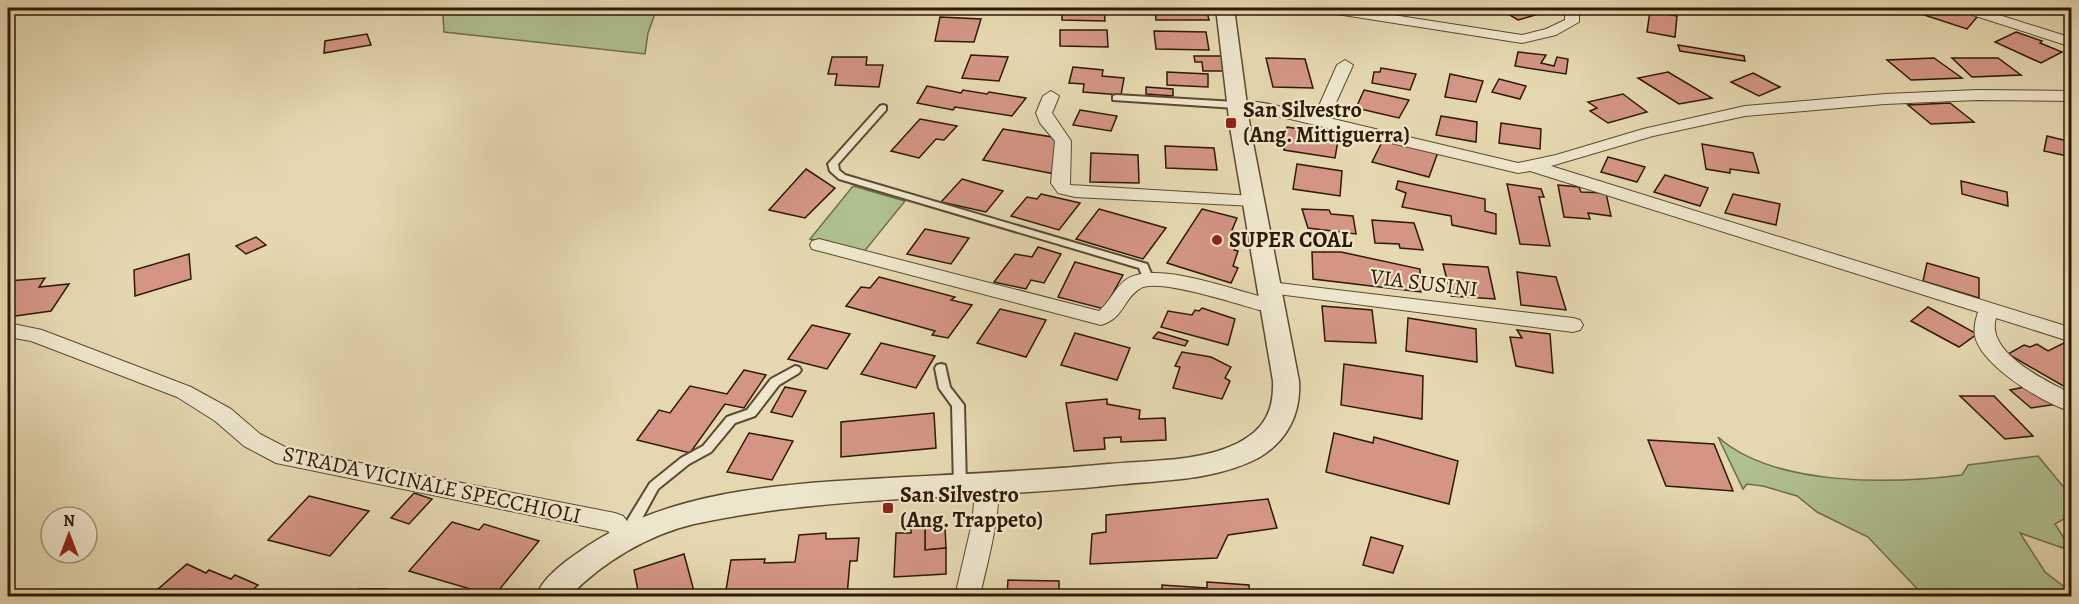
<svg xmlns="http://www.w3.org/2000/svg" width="2079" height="604" viewBox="0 0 2079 604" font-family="Alegreya,serif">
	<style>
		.green { fill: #b0c08f; stroke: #706d4a; stroke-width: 1.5 }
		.building { fill: #d49585; stroke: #2f1a04; stroke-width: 1.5 }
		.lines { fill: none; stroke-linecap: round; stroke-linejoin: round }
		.service-casing { stroke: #5c4a2f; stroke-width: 4 }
		.minor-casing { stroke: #5c4a2f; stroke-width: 2 }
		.tertiary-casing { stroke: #5c4a2f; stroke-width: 3 }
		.service { fill: #eee6cc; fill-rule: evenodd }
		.minor { fill: #eee6cc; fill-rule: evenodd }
		.tertiary { fill: #eee6cc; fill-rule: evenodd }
		.poi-dot { fill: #8f2418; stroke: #eee6cc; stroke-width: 2 }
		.labels { text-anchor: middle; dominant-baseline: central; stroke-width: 4.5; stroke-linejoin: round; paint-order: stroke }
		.poi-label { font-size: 22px; font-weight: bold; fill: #2f1a04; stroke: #eee6cc; text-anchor: start }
		.street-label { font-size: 22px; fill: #2f1a04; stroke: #eee6cc }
	</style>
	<rect width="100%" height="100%" fill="#e5d8b0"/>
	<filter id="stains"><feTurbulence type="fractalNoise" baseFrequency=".00333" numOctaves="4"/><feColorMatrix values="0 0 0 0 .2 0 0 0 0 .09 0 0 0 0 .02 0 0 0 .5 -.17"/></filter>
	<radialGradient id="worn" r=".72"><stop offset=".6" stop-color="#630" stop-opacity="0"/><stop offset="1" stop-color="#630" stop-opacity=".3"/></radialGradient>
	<g class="green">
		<path d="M446,8H657L648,33L645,54L444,32L443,16Z"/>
		<path d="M853,186L905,201L863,253L810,239Z"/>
		<path d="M1718,437C1774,487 1892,484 1962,475L1968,465L2038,456L2071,496V515L2055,524L2067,543L2063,548L2020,533L2045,572L2071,592V596H1924L1868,537L1817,512L1797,496L1763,486L1747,484L1743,489Z"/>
	</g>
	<g class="building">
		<path d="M1062,8H1104L1105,21L1062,20Z"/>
		<path d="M1155,8H1206L1209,20H1156Z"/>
		<path d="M1498,8H1532L1542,13L1518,20Z"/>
		<path d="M1928,8H1948L1978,16L1967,29L1921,14Z"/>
		<path d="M1650,11L1677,16L1675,37L1647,32Z"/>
		<path d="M940,17L981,19L974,42L935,41Z"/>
		<path d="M1060,30H1107L1108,47L1060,46Z"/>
		<path d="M1154,31L1206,32L1209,50L1156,49Z"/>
		<path d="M2016,32L2042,41L2040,43L2062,52L2041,63L1995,42Z"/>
		<path d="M367,34L371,45L324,53L325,41Z"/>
		<path d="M1678,45L1744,56L1745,61L1680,51Z"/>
		<path d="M1518,52L1546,55L1541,63L1554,66L1557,57L1568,59L1566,74L1515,66Z"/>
		<path d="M971,55L1008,57L999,81L962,78Z"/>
		<path d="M1194,56H1222L1225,71H1203L1202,62H1195Z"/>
		<path d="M832,57H867L866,65H883L879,87L835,85L837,74H828Z"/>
		<path d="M1266,58L1305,59L1313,88L1273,87Z"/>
		<path d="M1934,58L1962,78L1911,80L1887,60Z"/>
		<path d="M1952,58H1998L2021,75L1972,77Z"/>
		<path d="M1073,67L1103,70L1102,76L1124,78L1121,95L1083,92L1084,84L1069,83Z"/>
		<path d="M1381,68L1416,74L1410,90L1372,83L1374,72H1380Z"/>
		<path d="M1167,72L1208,74V87L1167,85Z"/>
		<path d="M1668,72L1712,98L1679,104L1638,78Z"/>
		<path d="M1753,73L1780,87L1759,96L1731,82Z"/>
		<path d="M1450,74L1483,81L1476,102L1445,97Z"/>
		<path d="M1499,79L1526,86L1520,99L1492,92Z"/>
		<path d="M927,86L961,93L963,90L987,94L989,92L1026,98L1012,116L955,107L953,110L917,103Z"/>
		<path d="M1146,87L1173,89V96L1146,94Z"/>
		<path d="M1364,90L1409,100L1399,118L1356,108Z"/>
		<path d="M1623,94L1647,112L1608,123L1590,111L1597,108L1588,102Z"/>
		<path d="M1950,103L1974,122L1931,124L1908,105Z"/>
		<path d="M1080,110L1117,116L1111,131L1073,125Z"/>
		<path d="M1441,116L1477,122L1476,142L1436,135Z"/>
		<path d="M920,119L957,126L944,140L936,139L919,158L891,151Z"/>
		<path d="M1501,123L1541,129L1540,149L1499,143Z"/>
		<path d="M1287,127L1339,135L1335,158L1284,150Z"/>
		<path d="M1003,129L1058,138L1055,174L983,160Z"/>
		<path d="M2047,136L2072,142V157L2044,151Z"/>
		<path d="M1383,140L1438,152L1429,177L1372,162Z"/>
		<path d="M1702,144L1753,153L1759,173L1730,169V173L1706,169Z"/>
		<path d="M1165,146L1214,148L1217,170L1166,168Z"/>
		<path d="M1091,153L1138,155L1139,183L1090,182Z"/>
		<path d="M1608,157L1645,167L1637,182L1601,172Z"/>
		<path d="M1297,164L1342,171L1340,196L1293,189Z"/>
		<path d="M806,169L835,188L805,218L769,210Z"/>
		<path d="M1665,175L1708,188L1700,206L1654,192Z"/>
		<path d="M962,179L1003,191L986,212L941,202Z"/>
		<path d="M1398,181L1485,199V211L1496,214V234L1452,225L1451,216L1402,207L1406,193L1396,189Z"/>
		<path d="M1961,181L2007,192L2008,206L1962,194Z"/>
		<path d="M1507,184L1541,189L1544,197H1539L1550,246L1520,244Z"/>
		<path d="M1558,185L1579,187L1581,192L1606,193L1611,216L1588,213L1590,219L1564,217Z"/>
		<path d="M1041,194L1080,203L1059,230L1011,216L1027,197L1037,199Z"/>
		<path d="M1733,194L1780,204L1776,225L1725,213Z"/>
		<path d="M1099,209L1166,228L1143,259L1076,239Z"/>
		<path d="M1202,209L1237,218L1232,230L1235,231L1232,240L1237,242L1234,250L1238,251L1233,266L1238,268L1231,283L1167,263Z"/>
		<path d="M1302,209L1329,210L1331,214L1353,216L1356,234L1308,228Z"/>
		<path d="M1372,220L1414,223L1423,250L1400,248L1399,244L1375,243Z"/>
		<path d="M925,229L969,238L951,264L907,254Z"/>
		<path d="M256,237L266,245L246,254L236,246Z"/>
		<path d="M1038,247L1061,254L1044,283L1031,280L1026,289L994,282L1015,254L1032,257Z"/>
		<path d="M1312,252H1341L1420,269L1421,292L1313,279Z"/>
		<path d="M189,254L191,279L135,296L134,270Z"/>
		<path d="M1075,262L1123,275L1104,309L1058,297Z"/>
		<path d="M1927,263L1979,278V298L1923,281Z"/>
		<path d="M1443,264L1488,267L1495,299L1451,296Z"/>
		<path d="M1517,272L1556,277L1566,310L1521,305Z"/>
		<path d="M879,277L955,297L951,300L972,305L948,338L932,335L935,331L846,306L861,287L870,288Z"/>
		<path d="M45,278L39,287L69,284L51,311L8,317L13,309H8V281Z"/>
		<path d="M1322,306L1372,310L1376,343L1325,341Z"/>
		<path d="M1928,307L1977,334L1959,347L1911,321Z"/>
		<path d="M1202,308L1235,319L1228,345L1161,327L1168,311L1192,315L1195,310L1199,311Z"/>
		<path d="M1000,309L1046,320L1026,357L977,343Z"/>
		<path d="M1408,318L1476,329L1477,362L1406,351Z"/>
		<path d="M812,325L850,334L827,369L788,359Z"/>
		<path d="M1517,330L1550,334L1553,373L1516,366L1510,337L1522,338Z"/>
		<path d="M1158,332L1188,341L1185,346L1153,338Z"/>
		<path d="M1075,333L1130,348L1117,380L1061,365Z"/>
		<path d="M2072,339V391L2008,354L2024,345L2030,347L2037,344L2048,351Z"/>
		<path d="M881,343L935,356L916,388L861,374Z"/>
		<path d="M1182,352L1211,357L1231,367L1225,378L1230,381L1222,399L1173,388L1180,367L1175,366Z"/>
		<path d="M1344,364L1423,376L1422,419L1341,405Z"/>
		<path d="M744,370L766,375L744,408L725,404L690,453L637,440L659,410L670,413L690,386L727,394Z"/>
		<path d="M2034,385L2065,403L2031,408L2010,390Z"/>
		<path d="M785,387L806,391L792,417L771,412Z"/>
		<path d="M1960,396H1994L2033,436L2005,439Z"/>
		<path d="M1107,399V404L1140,410L1139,419L1165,418L1166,440L1121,442V437L1104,438L1105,449L1074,451L1066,403Z"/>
		<path d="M934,413L936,448L841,457V422Z"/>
		<path d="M749,433L793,441L772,480L727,472Z"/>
		<path d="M1334,433L1373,443L1374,437L1458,461L1449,504L1326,472Z"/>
		<path d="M1648,440L1714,444L1733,491L1666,486Z"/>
		<path d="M414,493L432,499L409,524L391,518Z"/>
		<path d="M309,496L369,511L330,556L268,540Z"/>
		<path d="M1268,499L1277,528L1228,535L1217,558L1090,564L1092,534L1106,532V515Z"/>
		<path d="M452,522L479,530L484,524L539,541L494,596L409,571Z"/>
		<path d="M945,527L946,548L925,550V528Z"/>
		<path d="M911,528H925V550L946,548V574L894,577L896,533H911Z"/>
		<path d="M826,533V539L859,538L857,561H850L847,596H725L731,560L765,559L764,563L795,562L799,535Z"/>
		<path d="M1371,537L1403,546L1393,573L1363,565Z"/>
		<path d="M684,554L695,595L639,596L634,570Z"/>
		<path d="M187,564L206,573L209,570L231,579L235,575L258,585L246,596H150Z"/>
		<path d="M1008,580L1059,581V596H1004L1007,595Z"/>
		<path d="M1207,582L1249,585L1250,596H1162V585L1207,588Z"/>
		<path d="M359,589H387L384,596H301H355Z"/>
	</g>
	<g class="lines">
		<defs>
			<g id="service">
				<path d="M1116,95L1236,102L1240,105L1236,108L1113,100V96Z"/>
				<path d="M883,105L886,106V110L838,164L839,170L845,175L1147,264L1153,278L1152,280H1144L1139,268L839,179L830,171L828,164L880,106Z"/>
				<path d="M941,364L945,365L950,387L964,405L966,486L964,489L960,491L956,489L954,486L952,406L939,388L935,368L937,365Z"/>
				<path d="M795,366L799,367L801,370L799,373L779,385L755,416L735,423L711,452L689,464L658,489L639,524L633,540L628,541L623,540L622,536L628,519L650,483L681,458L703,446L727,417L747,410L771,379Z"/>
			</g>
			<g id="minor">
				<path d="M1317,8H1348L1522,35L1546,29L1565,20V8H1579V22L1556,35L1522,43L1324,12Z"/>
				<path d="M1958,8H1977L2072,38V47L1960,11Z"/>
				<path d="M1345,60L1353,65L1329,118L1518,163L1556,155L1643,129L1745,106L1885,94L1977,90L2072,91V101L1977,100L1885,104L1745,116L1653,136L1551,166L2072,328V342L1996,318C1985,353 2047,381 2072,394V412C2043,403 1987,369 1976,340C1973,330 1975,322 1978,312L1530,171L1518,173L1269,114L1236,110L1228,105C1239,93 1298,111 1315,115L1337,65Z"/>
				<path d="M1051,91L1059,96L1052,113L1071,141L1070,185L1254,196L1260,197L1263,201L1260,205L1254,206L1075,197L1058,193L1051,183L1055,141L1040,123L1036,113L1043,96Z"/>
				<path d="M819,239L1099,311C1110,302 1115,287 1127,279C1155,261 1228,288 1259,296L1280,298L1283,303L1280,308L1259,310C1238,304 1158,278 1141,288C1123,298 1125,318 1101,325L812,249L810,245L812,241Z"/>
				<path d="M1270,282L1573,318L1580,320L1583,325L1580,330L1573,332L1263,292L1260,288L1263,284Z"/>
				<path d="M8,323L42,330L191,387L231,409L260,434L289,449L615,513L623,516L640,537L636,544C622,549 617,541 608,531L276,463L244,446L215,421L177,397L31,341L8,337Z"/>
				<path d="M987,475L995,478C1006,499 985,571 980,596H955L972,523L976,484L979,478Z"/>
			</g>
			<path id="tertiary" d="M1216,8H1234L1250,127L1299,381C1301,413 1288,440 1260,457C1216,481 1162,480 1114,485C974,500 832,494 694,524C648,535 602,562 570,596H536C543,578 563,563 579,552C666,489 785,484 888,478C962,474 1036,471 1109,464C1151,460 1200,462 1238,443C1265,429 1274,410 1273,381L1230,127Z"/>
		</defs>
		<use href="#service" class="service-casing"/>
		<use href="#minor" class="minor-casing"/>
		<use href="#tertiary" class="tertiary-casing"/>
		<use href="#service" class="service"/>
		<use href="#minor" class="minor"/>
		<use href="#tertiary" class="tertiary"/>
	</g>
	<g class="poi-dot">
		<rect x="1225" y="117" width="12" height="12" rx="3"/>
		<circle cx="1217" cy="240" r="6"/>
		<rect x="882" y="502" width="12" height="12" rx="3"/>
	</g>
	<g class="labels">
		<g class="poi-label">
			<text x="1243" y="110">San Silvestro<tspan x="1243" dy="25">(Ang. Mittiguerra)</tspan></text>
			<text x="1229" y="240">SUPER COAL</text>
			<text x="900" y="495">San Silvestro<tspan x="900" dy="25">(Ang. Trappeto)</tspan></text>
		</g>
		<g class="street-label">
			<text transform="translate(1424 283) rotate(7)">VIA SUSINI</text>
			<text transform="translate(432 485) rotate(12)">STRADA VICINALE SPECCHIOLI</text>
		</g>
	</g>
	<rect width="2079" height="604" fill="none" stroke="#e5d8b0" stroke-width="30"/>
	<rect x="9" y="9" width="2061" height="586" fill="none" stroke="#2f1a04" stroke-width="3"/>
	<rect x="15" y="15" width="2049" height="574" fill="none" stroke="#2f1a04" stroke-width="1.5"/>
	<g transform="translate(69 535)"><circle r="28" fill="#eee6cc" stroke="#a2947c" stroke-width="1.5"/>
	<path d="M0-4.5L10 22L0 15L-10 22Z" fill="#8f2418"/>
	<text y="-9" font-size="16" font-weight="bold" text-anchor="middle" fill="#2f1a04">N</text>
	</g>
	<rect width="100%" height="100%" filter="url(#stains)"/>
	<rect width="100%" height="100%" fill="url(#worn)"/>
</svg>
